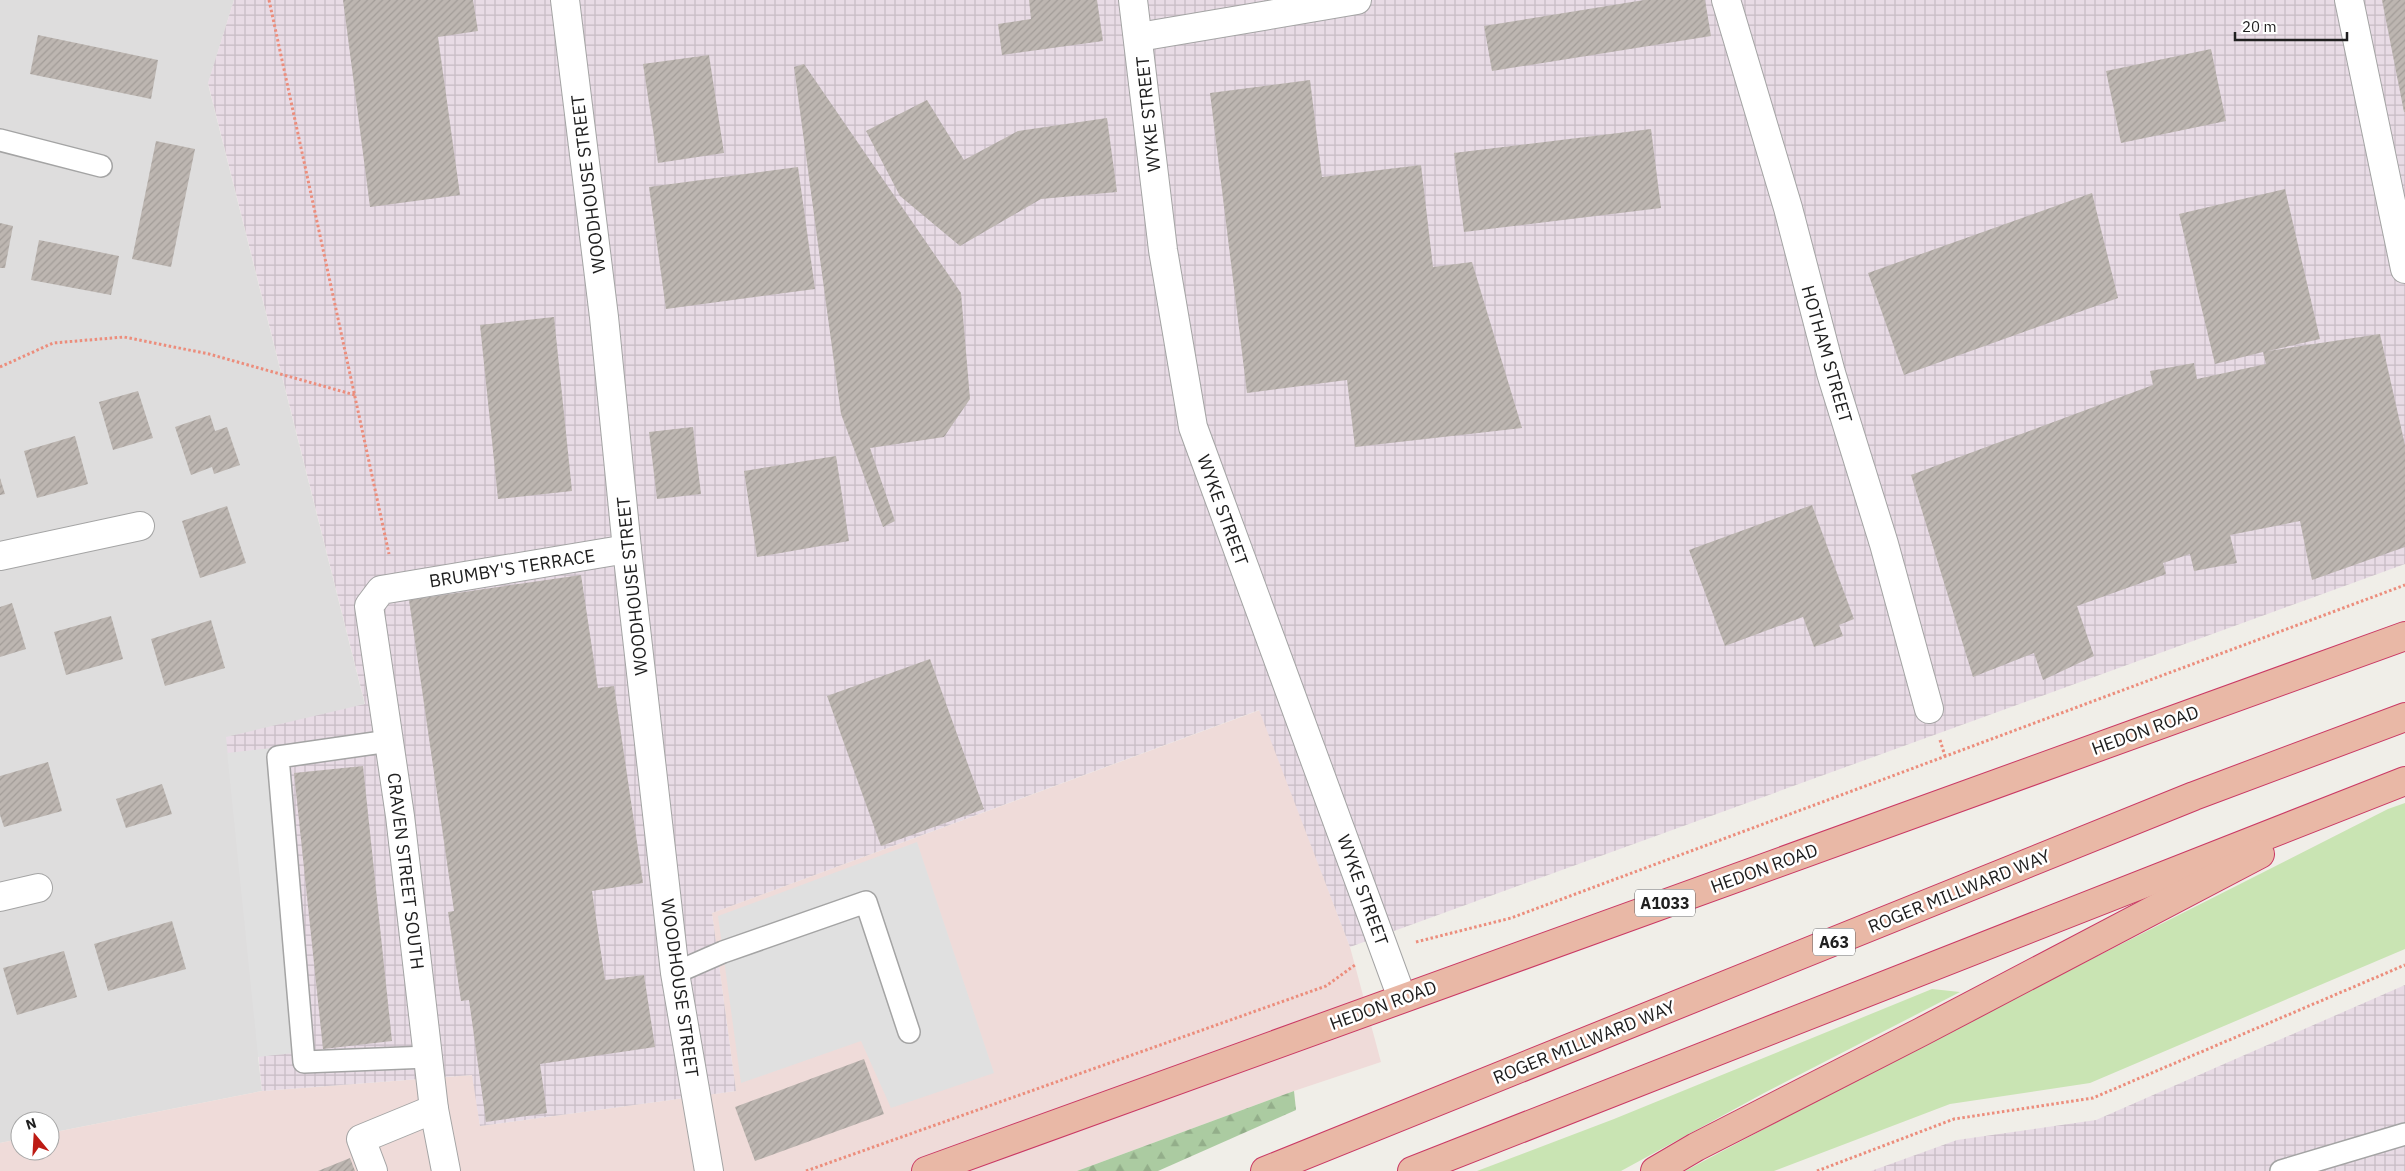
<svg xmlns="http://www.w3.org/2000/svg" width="2405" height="1171" viewBox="0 0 2405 1171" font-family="'IBM Plex Sans',sans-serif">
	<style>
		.residential { fill: #dedddd }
		.commercial { fill: #efdbd9 }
		.industrial { fill: url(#industrial-grid) }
		.grass { fill: #c9e4b3 }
		.forest { fill: url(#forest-firs) }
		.parking { fill: #e0e0e0 }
		.building { fill: url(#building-hatch) }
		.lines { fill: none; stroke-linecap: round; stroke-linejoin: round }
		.service-casing { stroke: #a4a4a4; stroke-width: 24 }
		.minor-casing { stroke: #a4a4a4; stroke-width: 30 }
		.trunk-casing { stroke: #ca3964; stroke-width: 30 }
		.path { stroke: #ec8d7c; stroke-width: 3; stroke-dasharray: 2.5 2.5; stroke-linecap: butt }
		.service { stroke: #fff; stroke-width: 21 }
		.minor { stroke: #fff; stroke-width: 28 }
		.trunk { stroke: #e9b8a6; stroke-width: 28 }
		.labels { text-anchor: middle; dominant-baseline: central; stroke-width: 5; stroke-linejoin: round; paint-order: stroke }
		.shield { fill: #fff; stroke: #636363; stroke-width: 1 }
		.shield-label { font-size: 16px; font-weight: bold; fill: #202020 }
		.street-label { font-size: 18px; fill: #202020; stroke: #fff }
	</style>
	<defs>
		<pattern id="industrial-grid" width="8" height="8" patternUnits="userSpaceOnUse" patternTransform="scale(1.25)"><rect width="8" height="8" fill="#e8dbe5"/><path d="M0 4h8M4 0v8" fill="none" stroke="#c7bcc4"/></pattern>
		<pattern id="forest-firs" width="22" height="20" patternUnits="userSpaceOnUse" patternTransform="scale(1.25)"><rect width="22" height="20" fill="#abcba1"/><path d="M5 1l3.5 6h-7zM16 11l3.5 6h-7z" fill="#93ae8a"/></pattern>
		<pattern id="building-hatch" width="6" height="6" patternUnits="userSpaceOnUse" patternTransform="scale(1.25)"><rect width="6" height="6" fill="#bdb6b1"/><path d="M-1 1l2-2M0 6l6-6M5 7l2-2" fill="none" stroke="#a29c98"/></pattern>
	</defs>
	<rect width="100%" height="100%" fill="#f0eee8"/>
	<path class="residential" d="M0,0H234L208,84L365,705L258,1057L262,1091L50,1133V1121H20V1139L0,1143Z"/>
	<path class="commercial" d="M1260,710L1350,947L1381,1062L1294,1091L1077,1171H0V1143L20,1139V1151H50V1133L262,1091L473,1075L480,1126L736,1091L712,913Z"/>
	<g class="industrial">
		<path d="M234,0H2405V564L1350,947L1259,710L712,913L736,1091L480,1126L472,1075L262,1091L226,737L365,704L208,83Z"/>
		<path d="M2405,985V1171H1871L1957,1140L2096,1120Z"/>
	</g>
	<g class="grass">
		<path d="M2405,803V949L2090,1083L1950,1104L1774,1171H1685L1924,1044L2388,809Z"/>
		<path d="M1932,989L1960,992L1764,1093L1621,1171H1477L1614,1119Z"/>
	</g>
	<path class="forest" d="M1294,1091L1296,1110L1158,1171H1077Z"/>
	<g class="parking">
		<path d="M280,747L311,1051L258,1057L227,753Z"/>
		<path d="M917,842L994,1073L891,1108L861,1041L741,1083L718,916Z"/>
	</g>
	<g class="building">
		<path d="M343,0H473L478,31L438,37L460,195L370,207Z"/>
		<path d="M1029,0H1097L1103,41L1002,55L998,24L1031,19Z"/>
		<path d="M1644,0H1705L1711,36L1492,71L1484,26Z"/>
		<path d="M2382,0H2405V112H2404Z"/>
		<path d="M38,35L158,60L151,99L30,74Z"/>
		<path d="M2211,49L2226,121L2121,143L2106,71Z"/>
		<path d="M709,55L724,153L658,163L643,64Z"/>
		<path d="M804,64L961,293L970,399L944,437L870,448L895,521L883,527L841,414L794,67Z"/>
		<path d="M1310,80L1322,177L1421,165L1433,267L1472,262L1522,428L1355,447L1347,380L1247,393L1210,93Z"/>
		<path d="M927,100L964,160L1018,131L1107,118L1117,192L1041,199L960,246L900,196L866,131Z"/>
		<path d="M1651,129L1661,208L1464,232L1454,153Z"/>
		<path d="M156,141L195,149L171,267L132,259Z"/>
		<path d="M798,167L815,289L666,309L649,187Z"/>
		<path d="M2285,189L2320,339L2268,351L2380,334L2405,445V547L2312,580L2300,521L2230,535L2237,563L2194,571L2190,554L2163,563L2166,574L2077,606L2094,656L2043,680L2034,653L1973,677L1911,475L2153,385L2150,371L2194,363L2197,379L2266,364L2263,352L2215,364L2179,214Z"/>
		<path d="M2092,193L2118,298L1904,375L1868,273Z"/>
		<path d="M0,223L13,226L5,268H0Z"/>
		<path d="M39,240L119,256L111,295L31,280Z"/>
		<path d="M554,317L572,491L498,499L480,325Z"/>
		<path d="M138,391L153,438L113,450L99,402Z"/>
		<path d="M210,415L215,431L227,427L240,465L214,474L212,467L191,475L175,427Z"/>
		<path d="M693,427L701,494L657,499L649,432Z"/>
		<path d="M75,436L88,484L37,498L24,451Z"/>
		<path d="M836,456L849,541L757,557L744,471Z"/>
		<path d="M0,478L5,494L0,495Z"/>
		<path d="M1812,505L1854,619L1839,625L1843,636L1814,647L1803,617L1725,646L1689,550Z"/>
		<path d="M227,506L246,563L200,578L182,521Z"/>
		<path d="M581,575L598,688L614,686L643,883L592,891L605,980L644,975L655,1047L540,1064L547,1113L486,1122L469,1000L461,1001L448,912L454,911L409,600Z"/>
		<path d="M12,603L26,649L0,657V607Z"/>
		<path d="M111,616L123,659L66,675L54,632Z"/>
		<path d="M211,620L225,668L165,686L151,639Z"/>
		<path d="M930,659L984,809L881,846L827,696Z"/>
		<path d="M48,762L62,811L4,827L0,815V776Z"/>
		<path d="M363,766L392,1041L323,1049L294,773Z"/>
		<path d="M162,784L172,814L126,828L116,799Z"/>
		<path d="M172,921L186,969L108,991L94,944Z"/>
		<path d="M64,951L77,997L17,1015L3,968Z"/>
		<path d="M864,1059L884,1114L755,1161L735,1107Z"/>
		<path d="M350,1158L355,1171H318Z"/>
	</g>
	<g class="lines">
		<defs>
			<g id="service">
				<path d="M0,140L101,166"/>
				<path d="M389,741L278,757L304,1062L428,1057"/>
				<path d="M675,973L723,952L866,902L909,1032"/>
				<path d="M2281,1171L2405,1134"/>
			</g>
			<g id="minor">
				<path d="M565,0L604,317L627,549L675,973L709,1171"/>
				<path d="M1133,0L1163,250L1193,427L1402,998"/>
				<path d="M1726,0L1788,208L1831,373L1884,544L1929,709"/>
				<path d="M2349,0L2405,269"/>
				<path d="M1139,37L1357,0"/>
				<path d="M0,556L140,526"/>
				<path d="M0,897L38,888"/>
				<path d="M373,1171L361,1139L434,1109"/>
				<path d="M446,1171L434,1109L400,816L369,606L381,590L627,549"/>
			</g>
			<g id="trunk">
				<path d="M926,1171L2405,636"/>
				<path d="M1265,1171L2194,796L2405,717"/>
				<path d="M1412,1171L2405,781"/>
				<path d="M1655,1171L1696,1147L1921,1032L2260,854"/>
			</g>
		</defs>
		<use href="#service" class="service-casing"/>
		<use href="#minor" class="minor-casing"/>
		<use href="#trunk" class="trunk-casing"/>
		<g class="path">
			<path d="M269,0L389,554"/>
			<path d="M0,367L53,343L124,337L209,354L355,395"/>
			<path d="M1940,740L1945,756"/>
			<path d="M1416,942L1511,918L2405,585"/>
			<path d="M806,1171L1326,986L1355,965"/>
			<path d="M1817,1171L1954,1119L2093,1098L2405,965"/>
		</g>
		<use href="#service" class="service"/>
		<use href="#minor" class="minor"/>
		<use href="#trunk" class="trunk"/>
	</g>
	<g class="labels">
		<g class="shield">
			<rect x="1635" y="889.5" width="60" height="27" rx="4"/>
			<rect x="1813" y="928.5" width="42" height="27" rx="4"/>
		</g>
		<g class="shield-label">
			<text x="1665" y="903">A1033</text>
			<text x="1834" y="942">A63</text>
		</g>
		<g class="street-label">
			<text transform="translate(1148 114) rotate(-96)">WYKE STREET</text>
			<text transform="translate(588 184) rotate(-97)">WOODHOUSE STREET</text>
			<text transform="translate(1827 354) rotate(74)">HOTHAM STREET</text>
			<text transform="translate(1223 510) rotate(70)">WYKE STREET</text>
			<text transform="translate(512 568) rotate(-9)">BRUMBY'S TERRACE</text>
			<text transform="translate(632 586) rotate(-96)">WOODHOUSE STREET</text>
			<text transform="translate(2145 730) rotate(-20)">HEDON ROAD</text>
			<text transform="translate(1764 868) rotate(-20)">HEDON ROAD</text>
			<text transform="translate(406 871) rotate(83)">CRAVEN STREET SOUTH</text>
			<text transform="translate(1363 890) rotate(70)">WYKE STREET</text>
			<text transform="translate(1959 891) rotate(-22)">ROGER MILLWARD WAY</text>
			<text transform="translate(680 988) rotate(82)">WOODHOUSE STREET</text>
			<text transform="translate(1383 1005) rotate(-20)">HEDON ROAD</text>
			<text transform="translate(1584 1042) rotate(-22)">ROGER MILLWARD WAY</text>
		</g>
	</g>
	<g transform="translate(35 1136) rotate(342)"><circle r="24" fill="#ffffff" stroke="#a6a6a6"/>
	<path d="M0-4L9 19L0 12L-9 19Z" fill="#bd1b14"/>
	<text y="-8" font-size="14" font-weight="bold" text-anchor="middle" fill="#202020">N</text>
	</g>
	<path d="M2235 32v8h112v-8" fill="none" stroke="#202020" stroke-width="2.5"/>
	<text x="2242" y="32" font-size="15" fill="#202020" stroke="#ffffff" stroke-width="4" paint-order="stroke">20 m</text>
</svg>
